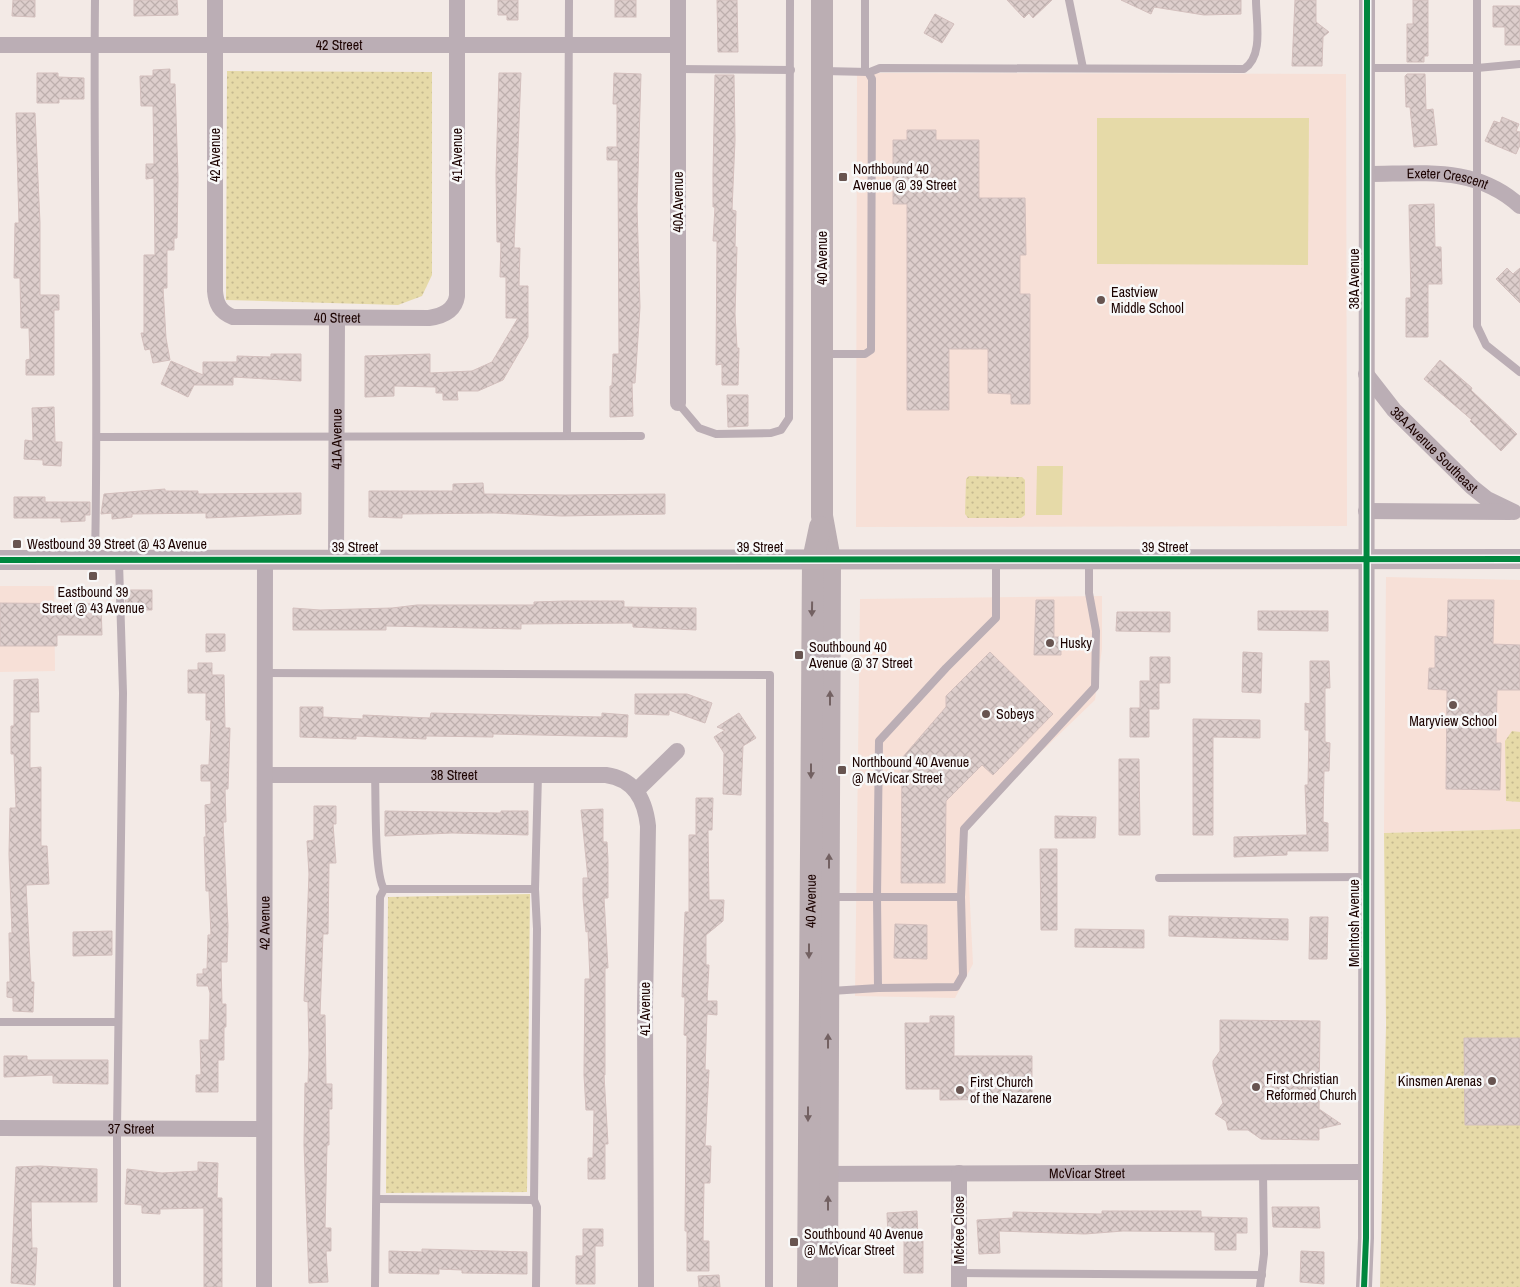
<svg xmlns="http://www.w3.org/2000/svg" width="1520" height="1287" viewBox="0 0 1520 1287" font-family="'Archivo Narrow',sans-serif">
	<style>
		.built { fill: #f7e0d7 }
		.grass { fill: #e6daa8 }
		.park { fill: url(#park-dots) }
		.building { fill: url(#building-cross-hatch); stroke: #d3bfbd }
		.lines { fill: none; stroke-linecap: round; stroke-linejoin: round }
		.service { stroke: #bbaeb5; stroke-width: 8 }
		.minor { stroke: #bbaeb5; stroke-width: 16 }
		.tertiary { stroke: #bbaeb5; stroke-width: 20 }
		.secondary { stroke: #bbaeb3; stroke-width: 22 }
		.cycleway-casing { stroke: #f8f8f8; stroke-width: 9 }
		.cycleway { stroke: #00873e; stroke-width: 6 }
		.oneway { fill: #736162 }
		.poi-dot { fill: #675450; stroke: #f8f8f8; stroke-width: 2 }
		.labels { text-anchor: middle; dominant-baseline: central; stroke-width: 5; stroke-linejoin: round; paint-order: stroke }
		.street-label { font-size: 14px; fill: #1c0300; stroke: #f8f8f8 }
		.poi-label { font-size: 14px; fill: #1c0300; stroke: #f8f8f8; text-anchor: start }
	</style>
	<defs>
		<pattern id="park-dots" width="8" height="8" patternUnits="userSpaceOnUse" patternTransform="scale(1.25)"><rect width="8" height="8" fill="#e6daa8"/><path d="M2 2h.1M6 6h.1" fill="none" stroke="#c5b98f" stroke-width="1.8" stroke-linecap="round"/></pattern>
		<pattern id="building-cross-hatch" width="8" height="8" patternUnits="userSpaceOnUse" patternTransform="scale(1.25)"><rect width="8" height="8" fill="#ddcecc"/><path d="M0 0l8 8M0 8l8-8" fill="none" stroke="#bdafad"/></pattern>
	</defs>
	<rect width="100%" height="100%" fill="#f3eae6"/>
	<g class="built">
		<path d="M857,73L1346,74L1347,526L856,527Z"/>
		<path d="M1386,577L1520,580V829L1384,833Z"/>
		<path d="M0,586H54L55,671L0,672Z"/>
		<path d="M1102,596V649L1095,700L966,824L973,964L955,998L855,996L860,599Z"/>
	</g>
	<g class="grass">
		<path d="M1097,118H1309L1308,265L1097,264Z"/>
		<path d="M1037,466H1063L1062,515H1036Z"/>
	</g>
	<g class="park">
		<path d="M227,71L432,72V275L422,296L398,305L226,300Z"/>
		<path d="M969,476L1022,477L1025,480V515L1021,518H968L965,514L966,479Z"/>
		<path d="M1512,731L1520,732V802L1506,801L1505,741Z"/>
		<path d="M1520,829V1287H1380L1386,1025L1384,833Z"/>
		<path d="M530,894L527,1192L386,1193L388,897Z"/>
	</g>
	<g class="building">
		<path d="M13,0H35V17L12,16Z"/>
		<path d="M134,0H177L178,15L134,16Z"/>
		<path d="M498,0H518V20H507V15H498Z"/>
		<rect x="615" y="0" width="21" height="17"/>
		<path d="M717,0H737L738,52H718Z"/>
		<path d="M1007,0H1052L1033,18L1029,13L1024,18Z"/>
		<path d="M1121,0H1241V14L1204,15L1154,7L1151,14Z"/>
		<path d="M1295,0H1316V22L1329,32L1323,37L1322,66H1292Z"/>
		<path d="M1413,0H1428V56H1424V62H1407V24H1413Z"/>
		<path d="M1493,6H1520V45H1505V27H1493Z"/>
		<path d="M935,14L954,24L942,43L924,33Z"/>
		<path d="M170,69V84H175L178,178L177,238H174V250H167V288H163L166,338L170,360L153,363L150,349L145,350L141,333H144V255H155L154,178L146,179V164H154L153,106H141L140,76H153V70Z"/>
		<path d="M37,73H58V77L84,78V99H59V103H37Z"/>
		<path d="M499,73H521L514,248H520L519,286H528V337L503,380L478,391H457L458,400H443V393H436V387L394,386V396L365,397V356L430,354V373L472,371L492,362L518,318H506V277H500L501,242H497L496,174Z"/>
		<path d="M614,73L641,74L637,207L640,307L635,383H632L633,416L610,417V386H612L613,354H619L618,160H607V147H617V104H613Z"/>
		<path d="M1407,74H1425L1426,110L1433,109L1437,145L1414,147L1410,107H1406L1405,76Z"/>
		<path d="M715,75H734L735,140L732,210L736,211L735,247H737L735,314L737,348H739L738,385H722V364L716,365L717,241H713L715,207H713V174Z"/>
		<path d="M16,113H35L40,223V295H59V310H54V375H26V360L30,359L29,328H21L20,278H14L15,223H19Z"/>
		<path d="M1502,117L1519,124L1516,131L1520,132V145L1516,154L1485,141L1494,121L1500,123Z"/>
		<path d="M907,130H936V140H979V198H1025L1026,255H1020V294H1030V404H1011V394L988,393V349H949V410H907V204H893V140H907Z"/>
		<path d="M1434,204L1435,247H1441L1442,284H1428V337H1406V298H1411L1409,205Z"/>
		<path d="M1507,268L1513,274L1520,268V303L1496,279Z"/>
		<path d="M271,354H301V381L233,377V385H194L188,397L161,384L171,361L203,375V362H237V356L271,357Z"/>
		<path d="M1440,360L1472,388L1471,390L1517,434L1501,451L1470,421L1472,420L1424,379Z"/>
		<path d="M727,395H748V426L728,427Z"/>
		<path d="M54,407L55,442H62L61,466L43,465V460L24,459L25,440L33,441L32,408Z"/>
		<path d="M483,483L484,494L566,495L665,494V514L562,516L494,513L402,514V518L369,517V491H453V484Z"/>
		<path d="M165,489V491H198V494L301,493V514L206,518V513L132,514V517L112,519V513L101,514L104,494Z"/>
		<path d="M14,497H45V502H90V515H85V521L61,522V518H14Z"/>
		<path d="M125,590H152V610H126Z"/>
		<path d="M1036,600H1054V637H1061V655H1034Z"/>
		<path d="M1448,600H1494L1493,644L1520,645V690H1497L1496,743H1501L1500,790L1446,789L1447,690L1428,689L1429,668H1435V636L1447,637Z"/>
		<path d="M565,601H624V607L696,608V630L633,627V623L521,624V629L386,626V630H293V608L320,610L392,608L417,605H534V602Z"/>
		<path d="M0,603L101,604L102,635H57V646H0Z"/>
		<path d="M1258,611H1328V631L1258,630Z"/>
		<path d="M1117,612H1170V632L1116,631Z"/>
		<path d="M206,634H225V651L206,652Z"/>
		<path d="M990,652L1053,714L993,775L982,765L946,801L945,883H901L902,758L946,707V696Z"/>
		<path d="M1243,652L1262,653L1261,693L1242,692Z"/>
		<path d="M1150,657H1170V683H1159V709H1149V737H1130V708H1140V681H1150Z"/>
		<path d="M1310,661H1329L1330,688H1325V742L1330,743L1329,771H1324L1323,822L1328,823V851H1287V855L1234,857V837L1307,835L1305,785H1308L1309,730H1305V703L1310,704Z"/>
		<path d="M198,663H212V675H224L225,728H230L228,789H225L226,822H223L228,926L227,962H221L222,1004H226V1027H224V1060H218V1092H196V1075H201L200,1040H209L210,993L208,986H197V974H203V969H207L208,935H211L209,891H206L204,837H206L205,805L211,804V781H201V765H209L211,720H206V693H188V670H198Z"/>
		<path d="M38,679L39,712H30V768L41,767V846H47L49,884L26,885L31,982H34L33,1012L13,1011V998L7,997V982H10L9,933H12L9,854L10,808H16L14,754H11V726H14V680Z"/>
		<path d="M635,694H687L712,703L705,723L669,710V715L635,714Z"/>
		<path d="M300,707H323V717L363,719V715L430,718L431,713L602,717V713L628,715L627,737L493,734V737L426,736V739L356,736V739L300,737Z"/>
		<path d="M739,713L756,738L743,746L741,795L723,794L724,753L714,737L725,730L717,727Z"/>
		<path d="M1193,719L1260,720V738L1213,737V835H1193Z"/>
		<path d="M1119,759H1139L1140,835H1119Z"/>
		<path d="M696,798H713L712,830H708L709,900H724L723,921L706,935V965H709L707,1001H717V1015L707,1014L705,1070H709L705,1146H711L710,1183H704L703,1241H709V1271H687V1231H685L687,1036L684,1035L685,997H682L685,912H689V835H696Z"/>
		<path d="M314,806H336V824H333L336,863H329L328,934H323L320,1015H325L326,1084H332V1109H329V1145H327L325,1228H331V1251H326L328,1282L309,1283L304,1145L305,1083H308L309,1054L308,1002L304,1001L309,874L307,841L314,840Z"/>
		<path d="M603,809V842H607L608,860V898H604L608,968H605V1075H604L608,1144H605V1179H588V1158H593L594,1110H586L584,1075L585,979H590L588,931L586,932L583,898V878H588L581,810Z"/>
		<path d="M385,811L501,813V811H528V835L452,833L385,836Z"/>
		<path d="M1055,816L1096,817L1095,838H1055Z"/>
		<path d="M1040,849H1057V930H1041Z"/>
		<path d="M1169,916L1288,919V940L1169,936Z"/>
		<path d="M1310,917H1328L1327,959H1309Z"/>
		<path d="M895,924L927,925V959L894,958Z"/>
		<path d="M1075,929L1144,930V948L1075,947Z"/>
		<path d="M112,931V955L73,956V932Z"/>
		<path d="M930,1016H954V1056H1032V1099L940,1100V1089H906L905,1023H930Z"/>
		<path d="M1220,1020L1320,1021L1319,1109L1341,1124L1319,1129V1140L1261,1139L1248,1130H1228L1226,1121L1215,1114L1223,1103L1213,1066V1061L1220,1051Z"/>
		<path d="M1464,1038H1520V1125H1465Z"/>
		<path d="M4,1056H27V1060H108V1084L53,1083V1075L4,1077Z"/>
		<path d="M198,1162L218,1163L217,1198H222V1287H204V1208L160,1209V1214L142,1213V1205L125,1204L127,1169L162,1173L198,1171Z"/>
		<path d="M40,1166L97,1169V1202H31L32,1248H37L35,1285L11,1283L16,1167Z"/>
		<path d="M1272,1207H1319L1320,1228L1273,1227Z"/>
		<path d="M917,1211L918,1241H923V1273H904V1236L888,1237L887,1213Z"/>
		<path d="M1102,1211H1201V1217L1247,1218V1233H1236V1250H1215V1232L1123,1231L1085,1234L999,1231L1000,1253L979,1254L977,1220L1013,1218V1212L1102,1214Z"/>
		<path d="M583,1229H603V1246H595V1284H576V1256H583Z"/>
		<path d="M422,1249L527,1252V1274L462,1273V1270L439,1269V1274L389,1273V1251L422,1252Z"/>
		<path d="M1301,1251L1324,1252V1284L1300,1282Z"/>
		<path d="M719,1275L720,1287H699L698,1276Z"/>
	</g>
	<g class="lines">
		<g class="service">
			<path d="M95,0C93,186 99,372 95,558"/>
			<path d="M865,0V71"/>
			<path d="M1069,0L1083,68"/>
			<path d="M1477,0V326L1486,345L1520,372"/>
			<path d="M1367,68H1477L1520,64"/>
			<path d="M678,69L791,70"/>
			<path d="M870,72L880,68L1244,69C1264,56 1256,21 1256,0"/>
			<path d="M824,354H865L871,350L872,79L868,72L824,71"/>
			<path d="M678,403L699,428L716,434L771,433L781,430L789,418L790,0"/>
			<path d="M567,436L569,0"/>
			<path d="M98,437L641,436"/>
			<path d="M266,673L770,675L769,1287"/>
			<path d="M1159,878L1366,877"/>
			<path d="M384,889H535"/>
			<path d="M831,897H877L879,741L946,668L996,618V561"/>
			<path d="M961,897L964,829L1095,687L1096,631L1089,593V561"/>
			<path d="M831,991L878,988L877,897H961L963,975L956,987L878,988"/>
			<path d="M0,1022H118"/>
			<path d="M377,1199L534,1200"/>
			<path d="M959,1273L1262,1275"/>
			<path d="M117,1287V1128L123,693L119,562"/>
			<path d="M375,1287L380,897L384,889C374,874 376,797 375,775"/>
			<path d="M536,1287L537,1207L534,1200L537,929L535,889L538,775"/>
			<path d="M1260,1287L1264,1254L1263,1172"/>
		</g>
		<g class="minor">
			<path id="s1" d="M215,0V291C216,304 220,312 233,317L429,318C443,316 455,310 457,296V0"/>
			<path id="s2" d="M0,45H678"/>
			<path id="s3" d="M1367,174C1423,174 1475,165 1520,206"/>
			<path id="s4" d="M1366,374L1394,410L1472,487L1487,499L1514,512"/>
			<path d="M678,403V0"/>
			<path d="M1366,511L1510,512"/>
			<path id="s5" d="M336,559L337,318"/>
			<path id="s6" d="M265,775H606C634,779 645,799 648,826L645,1006L646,1287"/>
			<path d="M636,791L677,751"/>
			<path id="s7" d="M0,1128L264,1129"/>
			<path id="s8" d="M818,1174L1366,1172"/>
			<path id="s9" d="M264,1287L265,559"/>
			<path d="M959,1287V1173"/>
			<path d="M1364,1287L1366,1238L1367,0"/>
		</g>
		<path class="tertiary" d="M0,560L1520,559"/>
		<g class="secondary">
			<path d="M822,0V516L830,560L827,1287"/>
			<path id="s10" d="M808,1287L813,560L820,527"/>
		</g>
		<defs>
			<g id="cycleway">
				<path d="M0,560L1520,559"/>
				<path d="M1364,1287L1366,1238L1367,0"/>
			</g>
		</defs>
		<use href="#cycleway" class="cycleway-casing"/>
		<use href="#cycleway" class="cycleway"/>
	</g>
	<defs><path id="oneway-solid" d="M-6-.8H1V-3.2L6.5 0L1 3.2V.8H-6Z" transform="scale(1.25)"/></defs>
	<g class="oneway">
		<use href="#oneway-solid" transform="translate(812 609) rotate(91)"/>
		<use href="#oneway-solid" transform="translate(830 698) rotate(-90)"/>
		<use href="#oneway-solid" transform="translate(811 771) rotate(90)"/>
		<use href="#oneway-solid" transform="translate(829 861) rotate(-90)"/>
		<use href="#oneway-solid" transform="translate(809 951) rotate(90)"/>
		<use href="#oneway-solid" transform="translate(828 1041) rotate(-90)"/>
		<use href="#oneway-solid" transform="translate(808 1114) rotate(90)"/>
		<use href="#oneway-solid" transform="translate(828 1203) rotate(-90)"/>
	</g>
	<g class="poi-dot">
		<rect x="838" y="172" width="10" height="10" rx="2.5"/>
		<circle cx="1101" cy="300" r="5"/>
		<rect x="12" y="539" width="10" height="10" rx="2.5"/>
		<rect x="88" y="571" width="10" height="10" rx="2.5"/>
		<circle cx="1050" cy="643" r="5"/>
		<rect x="794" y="650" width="10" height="10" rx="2.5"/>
		<circle cx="1453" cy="705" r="5"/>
		<circle cx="986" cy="714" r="5"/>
		<rect x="837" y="765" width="10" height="10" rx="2.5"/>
		<circle cx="1492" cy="1081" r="5"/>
		<circle cx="1256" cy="1087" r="5"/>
		<circle cx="960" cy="1090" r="5"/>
		<rect x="789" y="1237" width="10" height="10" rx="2.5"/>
	</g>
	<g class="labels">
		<g class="street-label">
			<text stroke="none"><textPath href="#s2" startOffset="339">42 Street</textPath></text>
			<text transform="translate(215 155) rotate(-90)">42 Avenue</text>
			<text transform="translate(457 155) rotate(-90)">41 Avenue</text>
			<text stroke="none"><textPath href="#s3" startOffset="81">Exeter Crescent</textPath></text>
			<text transform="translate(678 202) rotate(-90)">40A Avenue</text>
			<text transform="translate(822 258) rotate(-90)">40 Avenue</text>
			<text transform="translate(1354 279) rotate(-90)">38A Avenue</text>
			<text stroke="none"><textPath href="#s1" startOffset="429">40 Street</textPath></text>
			<text stroke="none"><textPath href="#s5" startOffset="120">41A Avenue</textPath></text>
			<text stroke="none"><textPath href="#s4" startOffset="102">38A Avenue Southeast</textPath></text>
			<text x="355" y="547">39 Street</text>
			<text x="760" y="547">39 Street</text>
			<text x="1165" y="547">39 Street</text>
			<text stroke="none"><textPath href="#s6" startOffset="189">38 Street</textPath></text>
			<text stroke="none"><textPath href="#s10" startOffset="386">40 Avenue</textPath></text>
			<text stroke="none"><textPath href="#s9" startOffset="364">42 Avenue</textPath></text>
			<text transform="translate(1354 923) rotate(-90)">McIntosh Avenue</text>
			<text transform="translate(645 1009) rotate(-90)">41 Avenue</text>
			<text stroke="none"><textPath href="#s7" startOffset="131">37 Street</textPath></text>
			<text stroke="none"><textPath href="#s8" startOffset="269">McVicar Street</textPath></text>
			<text transform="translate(959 1230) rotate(-90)">McKee Close</text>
		</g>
		<g class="poi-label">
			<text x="853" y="169">Northbound 40<tspan x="853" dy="16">Avenue @ 39 Street</tspan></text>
			<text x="1111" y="292">Eastview<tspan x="1111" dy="16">Middle School</tspan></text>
			<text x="27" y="544">Westbound 39 Street @ 43 Avenue</text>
			<text x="93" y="592" text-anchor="middle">Eastbound 39<tspan x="93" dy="16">Street @ 43 Avenue</tspan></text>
			<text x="1060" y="643">Husky</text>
			<text x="809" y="647">Southbound 40<tspan x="809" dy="16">Avenue @ 37 Street</tspan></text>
			<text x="996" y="714">Sobeys</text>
			<text x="1453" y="721" text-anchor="middle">Maryview School</text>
			<text x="852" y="762">Northbound 40 Avenue<tspan x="852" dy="16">@ McVicar Street</tspan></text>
			<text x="1266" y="1079">First Christian<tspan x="1266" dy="16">Reformed Church</tspan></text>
			<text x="1482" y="1081" text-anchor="end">Kinsmen Arenas</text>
			<text x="970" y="1082">First Church<tspan x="970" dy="16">of the Nazarene</tspan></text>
			<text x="804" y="1234">Southbound 40 Avenue<tspan x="804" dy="16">@ McVicar Street</tspan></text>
		</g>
	</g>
</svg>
